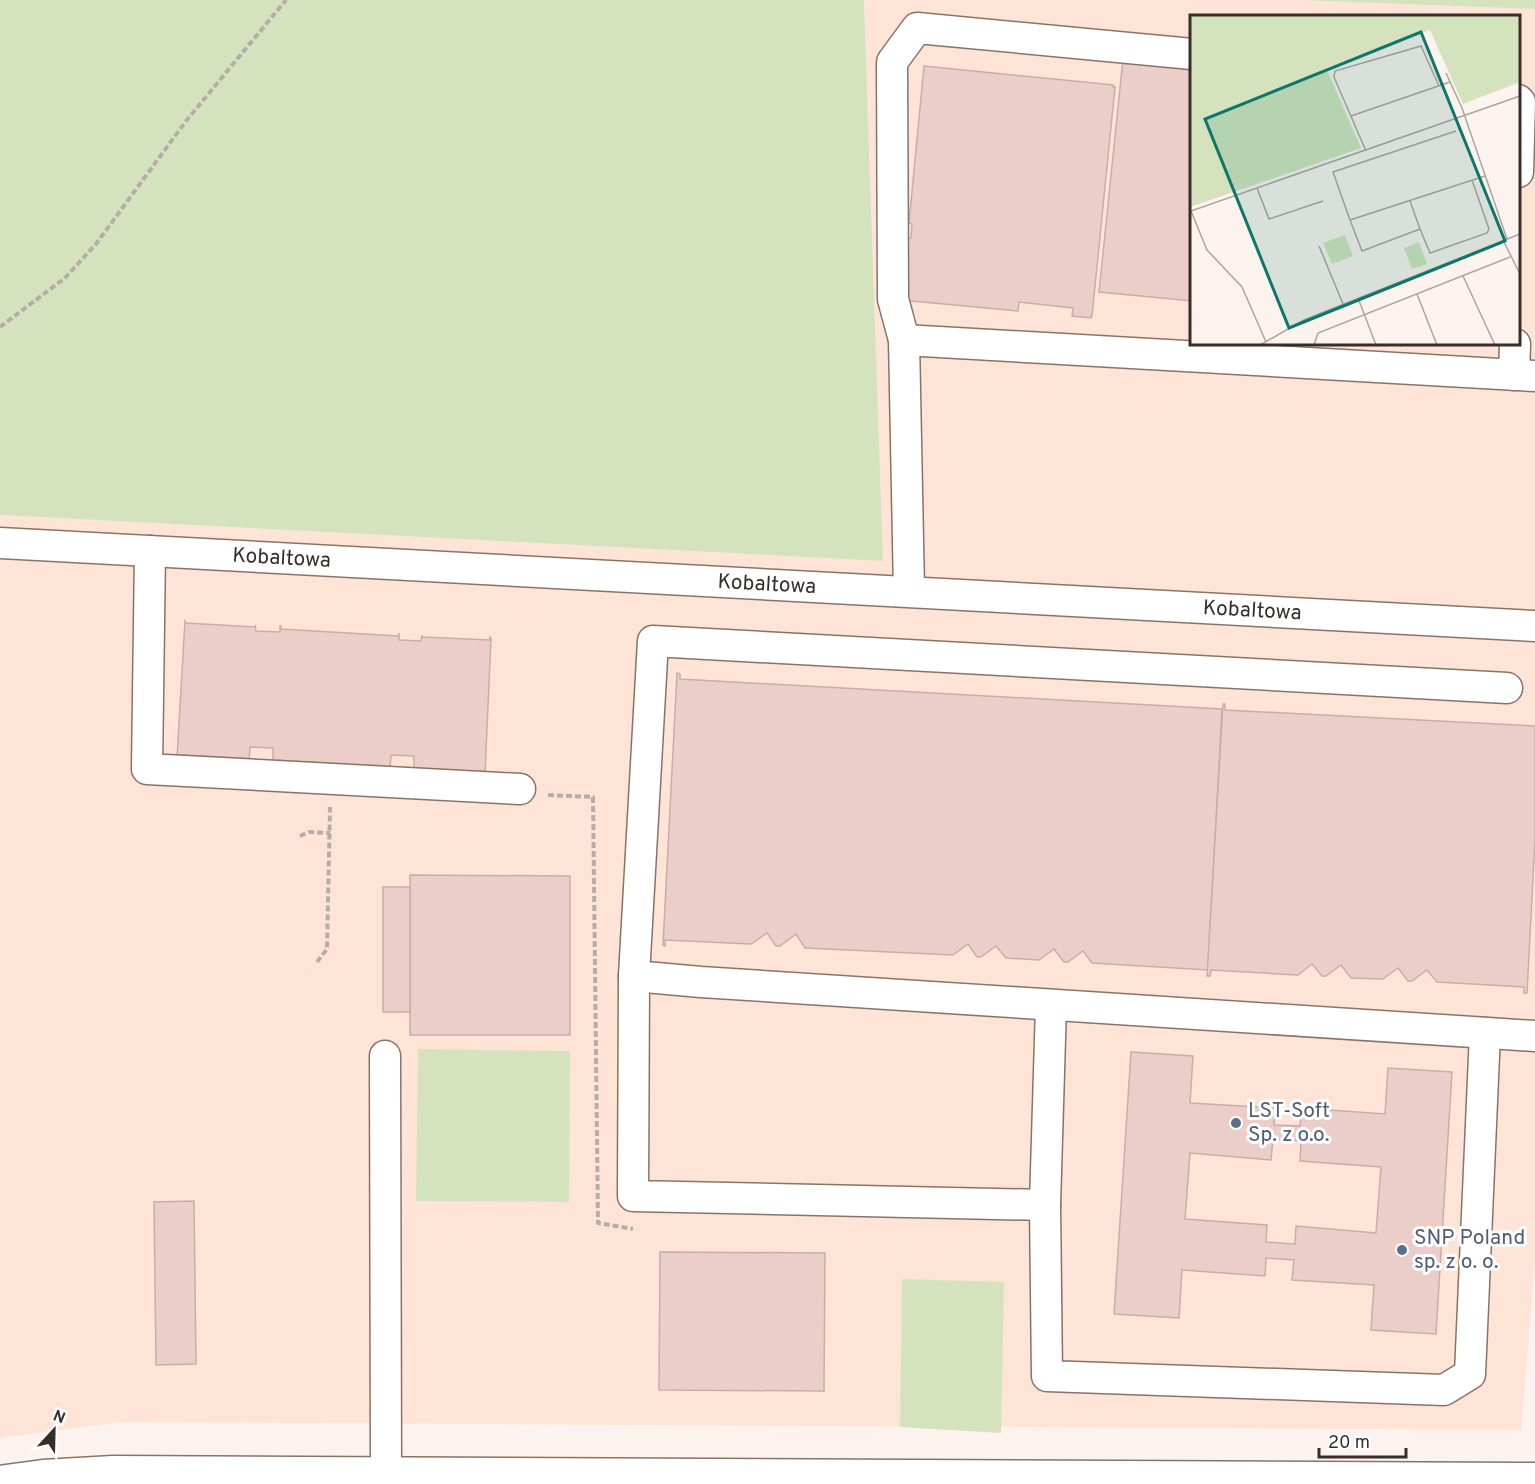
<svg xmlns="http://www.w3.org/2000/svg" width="1535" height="1484" viewBox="0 0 1535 1484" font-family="Overpass,sans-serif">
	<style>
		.built { fill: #fee4d6; fill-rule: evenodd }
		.green { fill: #d4e3bd }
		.building { fill: #ebceca; stroke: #c9ada9; stroke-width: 1.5; fill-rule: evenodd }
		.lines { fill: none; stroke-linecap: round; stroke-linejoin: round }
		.minor-casing { stroke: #897367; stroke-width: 33 }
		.path { stroke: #b7ada8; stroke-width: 4; stroke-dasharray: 6 3; stroke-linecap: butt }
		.minor { stroke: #fff; stroke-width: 30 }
		.service-dot { fill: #5c6f8a; stroke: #fff; stroke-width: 2 }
		.labels { text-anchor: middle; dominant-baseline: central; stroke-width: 6; stroke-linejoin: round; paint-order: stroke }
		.street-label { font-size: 21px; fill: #382e29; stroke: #fff }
		.service-label { font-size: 21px; fill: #4e5e75; stroke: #fff; text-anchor: start }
		.inset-road { fill: none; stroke: #aea49f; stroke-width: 1.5 }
		.view { fill: #0f766e; fill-opacity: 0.15; stroke: #0f766e; stroke-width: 3 }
		.inset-edge { fill: none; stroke: #382e29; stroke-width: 3 }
	</style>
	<rect width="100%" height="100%" fill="#fdf3ee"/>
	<path class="built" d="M864,0H1299L1535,9V1264L1521,1430L121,1422L0,1438V515L883,561ZM1192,16H1518V344H1192Z"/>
	<g class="green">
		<path d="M0,0H864L883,561L0,515Z"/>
		<path d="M1299,0H1535V9Z"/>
		<path d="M418,1049L570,1051L569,1202L416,1201Z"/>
		<path d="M902,1279L1004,1282L1001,1433L900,1427Z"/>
	</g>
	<g class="building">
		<path d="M1123,59L1192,66V301L1099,292Z"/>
		<path d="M924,66L1114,85H1113V87H1115L1092,316H1091V318L1072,316L1073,308L1019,302L1018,311L902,300L908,238H911L912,224L909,223Z"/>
		<path d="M185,621L186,623L255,627V625L256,631L280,632V626H281V629L398,636L399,633V640L421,641L422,635V637L490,640V637L491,638L485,774H484V772L414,768V770V756L391,755L390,769V767L274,760L273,762V748L250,747L249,761H248V759L178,755L177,757Z"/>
		<path d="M677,673L680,674V679L1222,709L1208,970L1092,963L1083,951L1068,962H1064L1054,949L1039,960L1006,958L996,946L981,957H977L968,944L953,955L805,948L796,934L780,946H776L767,933L751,944L665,940V946L663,945Z"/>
		<path d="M1223,704H1225V710L1535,726V839L1527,993H1524V987L1437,982L1427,970L1412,981H1408L1398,968L1383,979L1351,978L1341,965L1326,976H1322L1312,964L1298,975L1211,970L1210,976H1207Z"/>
		<path d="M410,875L570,876V1035H410Z"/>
		<rect x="383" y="887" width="27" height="125"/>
		<path d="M1131,1052L1193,1056L1190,1103L1275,1108L1274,1125L1300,1126L1302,1108L1385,1114L1388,1068L1452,1072L1436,1334L1371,1330L1374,1285L1292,1280L1294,1260L1266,1258L1265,1276L1182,1270L1179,1318L1114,1314ZM1273,1139L1301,1141L1300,1161L1381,1167L1376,1233L1296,1226L1295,1244L1266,1242L1267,1225L1185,1219L1190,1153L1271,1160Z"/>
		<path d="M194,1201L196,1364L156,1365L154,1202Z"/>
		<path d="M660,1252L825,1253L824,1391L659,1390Z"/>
	</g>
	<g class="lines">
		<defs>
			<g id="minor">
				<path d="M1518,100L1520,102L1518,172"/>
				<path d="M904,340L1535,376"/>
				<path d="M1514,375L1515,344"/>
				<path id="s1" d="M0,543L1535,626"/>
				<path d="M150,551L147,769L520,789"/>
				<path d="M909,591L904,340L893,299L892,62L917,28L1192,54"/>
				<path d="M1507,688L653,641L634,976L701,982L1535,1036"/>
				<path d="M634,976L633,1196L1045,1205L1051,1005"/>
				<path d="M385,1056L386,1472"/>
				<path d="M1045,1205L1047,1376L1444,1390L1470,1374L1485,1033"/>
				<path d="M0,1481L43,1475L113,1471L1535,1478"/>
			</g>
		</defs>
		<use href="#minor" class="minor-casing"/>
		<g class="path">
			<path d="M0,327L65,278L96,244L186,121L286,0"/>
			<path d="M548,795L593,797L598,1223L633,1229"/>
			<path d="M300,836L309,832L330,833"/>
			<path d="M317,962L327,949L330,807"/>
		</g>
		<use href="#minor" class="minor"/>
	</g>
	<g class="service-dot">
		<circle cx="1236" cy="1123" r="6"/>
		<circle cx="1402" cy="1250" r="6"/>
	</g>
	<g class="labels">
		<g class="street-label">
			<text stroke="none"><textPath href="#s1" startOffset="282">Kobaltowa</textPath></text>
			<text stroke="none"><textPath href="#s1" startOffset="768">Kobaltowa</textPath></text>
			<text stroke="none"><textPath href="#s1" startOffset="1254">Kobaltowa</textPath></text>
		</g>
		<g class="service-label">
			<text x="1248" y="1111">LST-Soft<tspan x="1248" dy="24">Sp. z o.o.</tspan></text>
			<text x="1414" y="1238">SNP Poland<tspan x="1414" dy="24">sp. z o. o.</tspan></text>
		</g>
	</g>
	<g transform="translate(1190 15)">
		<rect width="330" height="330" fill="#fdf3ee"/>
		<path d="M0,0H330V67L273,89L240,15L136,53L171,133L0,192ZM155,220L163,241L142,249L133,228ZM229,227L237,249L222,254L214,233Z" fill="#d4e3bd"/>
		<path class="inset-road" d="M256,58L272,93L317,224M161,101L260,67M266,116L143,157L160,205L295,161M176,136L144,62L145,56L231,31L249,71M67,173L79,204L133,186M160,205L172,236L230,214L220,186M230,214L240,238L297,218L299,214L282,165M313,225L330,259M129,231L153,289M273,261L305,330M227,279L247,330M168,283L186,330M76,327L52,272L17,235L1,196L330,81M70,330L114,305L330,219M124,330L128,318L320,242"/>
		<path class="view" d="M231,17L315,226L99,313L15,104Z"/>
		<rect width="330" height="330" class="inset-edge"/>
	</g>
	<g transform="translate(54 1430) rotate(22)" stroke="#ffffff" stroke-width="4.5" paint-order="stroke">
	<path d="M0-4.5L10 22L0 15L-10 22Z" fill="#382e29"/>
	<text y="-9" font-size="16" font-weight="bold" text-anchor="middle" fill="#382e29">N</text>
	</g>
	<path d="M1319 1448v9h87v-9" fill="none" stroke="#382e29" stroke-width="3"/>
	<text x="1328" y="1448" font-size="18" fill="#382e29" stroke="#ffffff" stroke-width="4.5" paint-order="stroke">20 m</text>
</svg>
